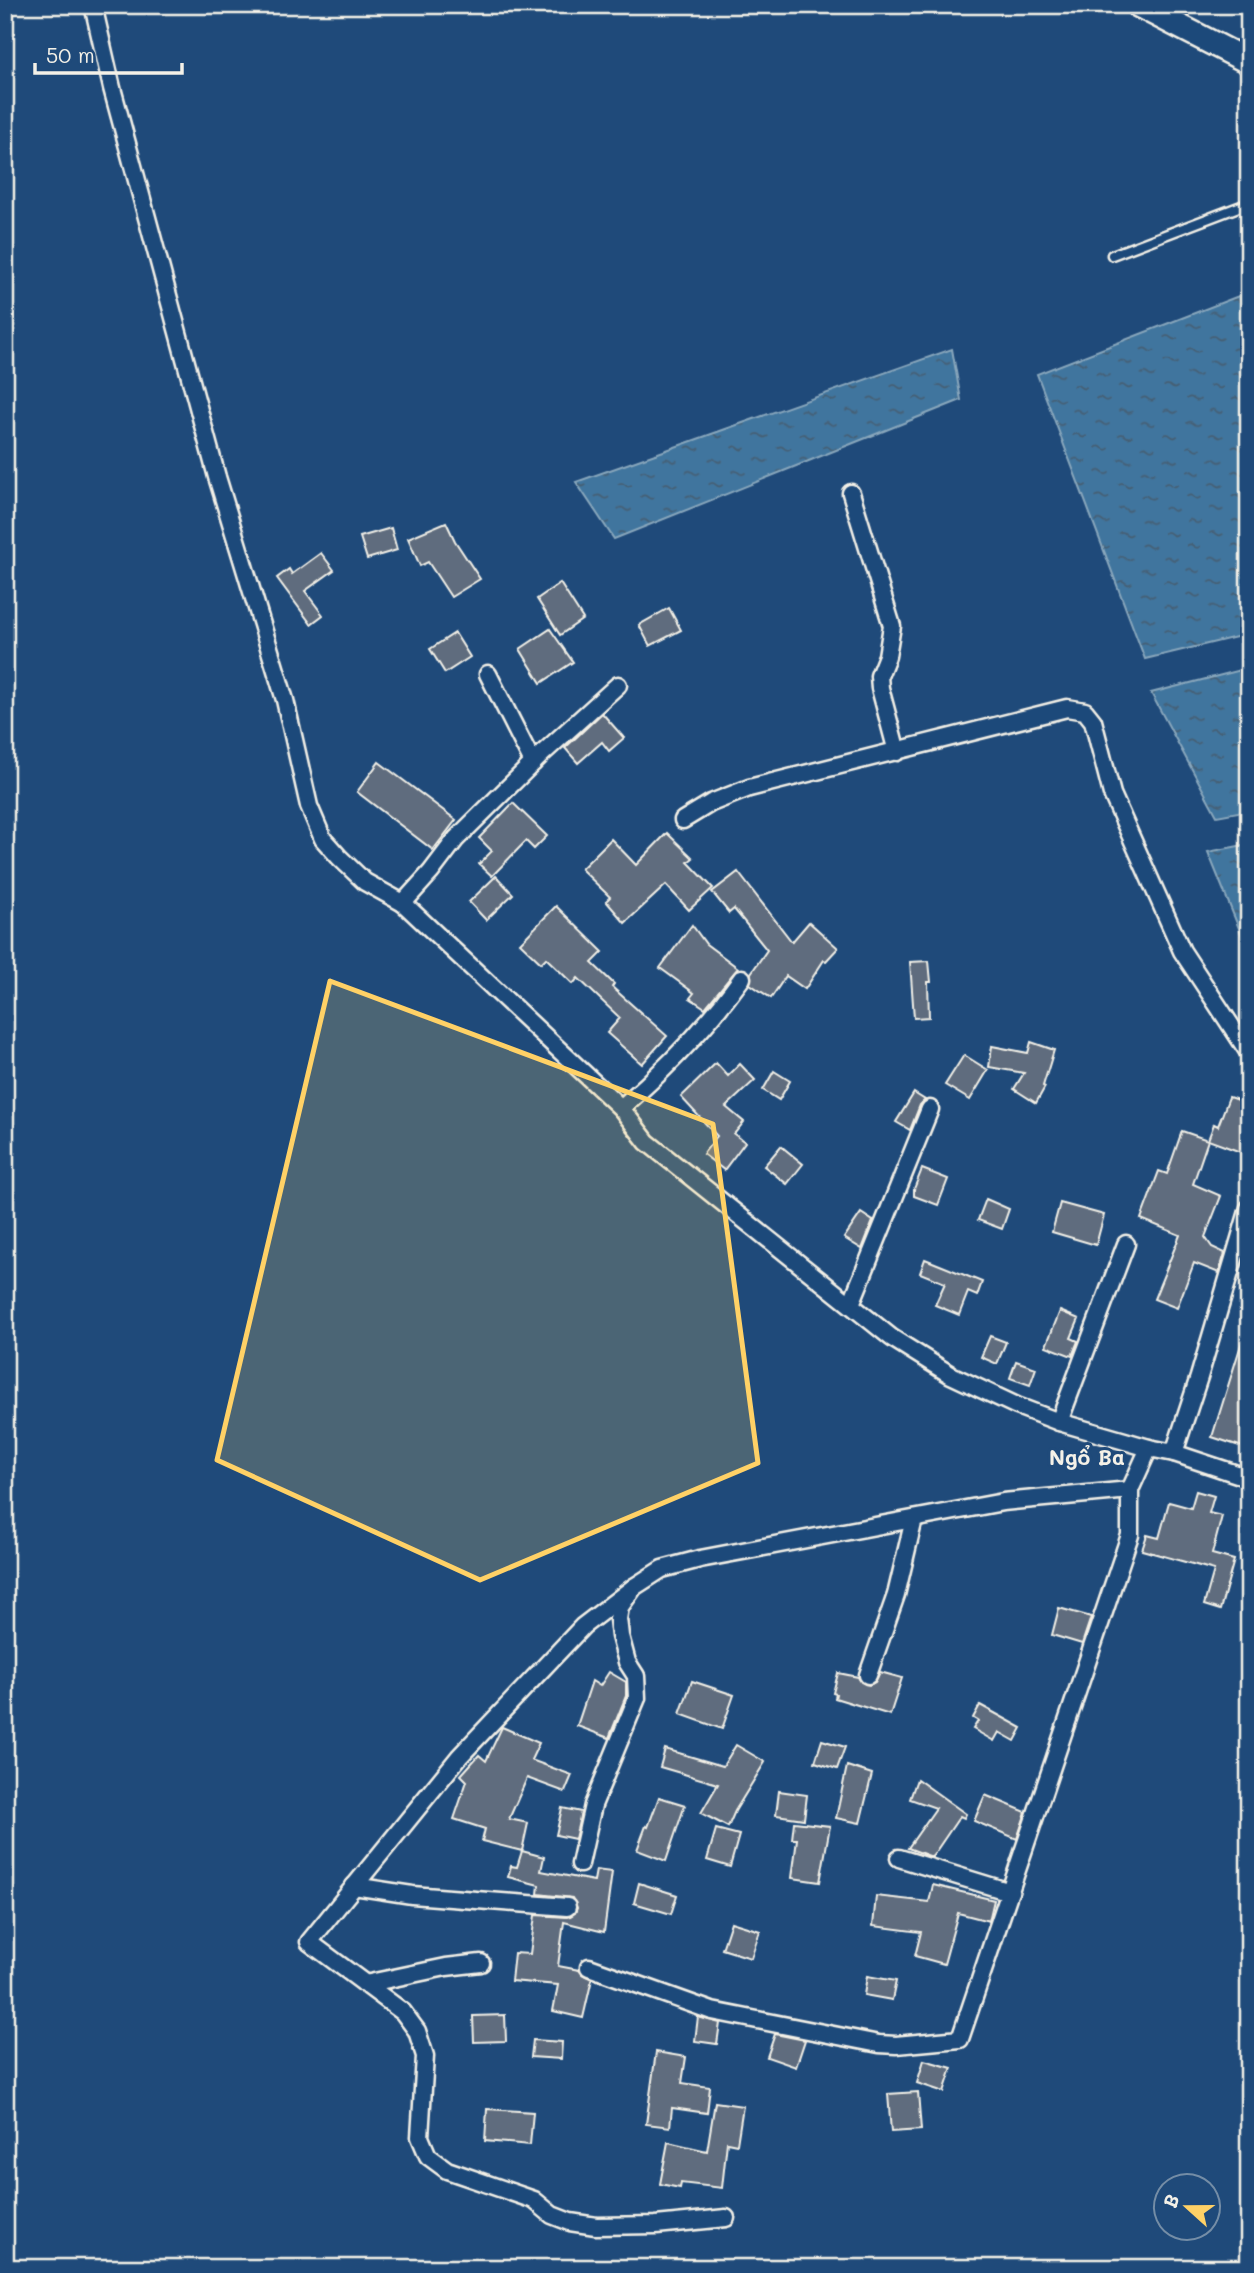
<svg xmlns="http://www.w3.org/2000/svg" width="1254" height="2273" viewBox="0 0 1254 2273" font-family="Mali,sans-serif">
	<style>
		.water { fill: url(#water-ripples); stroke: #89a7bc; stroke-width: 2 }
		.building { fill: #5e6c7e; stroke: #f4f1e8; stroke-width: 2 }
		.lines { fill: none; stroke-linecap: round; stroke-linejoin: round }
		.lane-casing { stroke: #f4f1e8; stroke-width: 13 }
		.street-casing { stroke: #f4f1e8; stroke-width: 21 }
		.secondary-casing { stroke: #f4f1e8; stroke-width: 28 }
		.lane { stroke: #1f4a7a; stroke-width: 8 }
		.street { stroke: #1f4a7a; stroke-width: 16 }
		.secondary { stroke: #1f4a7a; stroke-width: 23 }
		.marked { fill: #ffd166; fill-opacity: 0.2; stroke: #ffd166; stroke-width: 5; stroke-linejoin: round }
		.labels { text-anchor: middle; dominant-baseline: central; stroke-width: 6; stroke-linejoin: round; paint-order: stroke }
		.neighbourhood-label { font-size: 21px; font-weight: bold; fill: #f4f1e8; stroke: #1f4a7a }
	</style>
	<defs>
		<pattern id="water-ripples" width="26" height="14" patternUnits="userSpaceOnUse" patternTransform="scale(1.75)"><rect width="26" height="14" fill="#41759e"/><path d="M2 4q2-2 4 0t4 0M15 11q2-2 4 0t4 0" fill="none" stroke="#455e72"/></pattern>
	</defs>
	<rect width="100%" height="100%" fill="#1f4a7a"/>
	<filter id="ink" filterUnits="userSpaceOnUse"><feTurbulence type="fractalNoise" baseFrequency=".0143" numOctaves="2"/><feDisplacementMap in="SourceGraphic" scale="14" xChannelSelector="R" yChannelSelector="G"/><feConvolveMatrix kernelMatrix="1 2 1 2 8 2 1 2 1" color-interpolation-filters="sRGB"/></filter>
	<g filter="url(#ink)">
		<g class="water">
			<path d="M1249,292V634L1145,659L1037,374Z"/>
			<path d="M952,349L961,400L614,539L576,482Z"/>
			<path d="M1249,668V810L1217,816L1151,693Z"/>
			<path d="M1249,844V953L1208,852Z"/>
		</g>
		<g class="building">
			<path d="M446,522L455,541L480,579L451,597L428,562L420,566L408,538Z"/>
			<path d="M391,528L397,550L367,559L360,537Z"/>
			<path d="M321,553L334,570L305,591L323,615L311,624L277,578L289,569L292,574Z"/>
			<path d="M560,583L583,619L560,635L537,599Z"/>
			<path d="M669,608L681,630L650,646L639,625Z"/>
			<path d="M550,629L573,662L541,683L520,649Z"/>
			<path d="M455,633L470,657L445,673L430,649Z"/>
			<path d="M602,713L624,738L609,751L602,742L578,763L565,748Z"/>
			<path d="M379,762L456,820L433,850L357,792Z"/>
			<path d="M513,803L547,836L534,849L526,841L492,876L479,864L492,851L479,838Z"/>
			<path d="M667,833L693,858L688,862L713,888L689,910L666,885L625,923L606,901L610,897L581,869L611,839L636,865Z"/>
			<path d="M738,872L792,942L809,922L838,948L826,961L824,960L805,989L786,976L771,998L750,984L751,973L767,950L734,909L729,913L712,892Z"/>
			<path d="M496,876L513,894L486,920L469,902Z"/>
			<path d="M556,906L603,952L592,963L614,984L612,987L667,1036L642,1064L607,1033L620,1018L578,978L573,984L546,958L541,963L520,943Z"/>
			<path d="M692,925L706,944L738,968L705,1008L690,998L694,993L660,968Z"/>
			<path d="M929,961L931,982H928L929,1017L914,1018L910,962Z"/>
			<path d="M1031,1042L1054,1050L1043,1086L1045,1087L1036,1103L1014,1089L1024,1073L989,1067L992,1046L1028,1053Z"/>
			<path d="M964,1055L988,1070L970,1100L945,1085Z"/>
			<path d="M716,1063L728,1076L740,1064L755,1080L726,1107L744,1122L734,1134L745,1142L724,1170L703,1154L717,1136L681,1097Z"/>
			<path d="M774,1071L790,1081L779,1100L763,1090Z"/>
			<path d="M914,1093L925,1100L920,1105L910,1130L896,1122Z"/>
			<path d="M1229,1097L1249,1104V1155L1208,1140L1214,1124L1218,1126Z"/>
			<path d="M1182,1131L1208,1140L1193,1184L1221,1196L1205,1237L1212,1247L1225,1253L1219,1273L1194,1263L1177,1308L1154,1299L1180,1235L1141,1219L1159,1171L1167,1174Z"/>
			<path d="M781,1146L803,1164L787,1184L764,1166Z"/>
			<path d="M922,1169L948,1179L938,1205L914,1196V1189Z"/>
			<path d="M986,1199L1009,1209L1002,1229L978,1220Z"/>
			<path d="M1060,1203L1104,1215L1096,1245L1052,1232Z"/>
			<path d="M861,1213L873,1221L862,1249L844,1238Z"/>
			<path d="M925,1259L982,1282L977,1296L968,1292L959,1315L935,1305L945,1283L920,1273Z"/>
			<path d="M1060,1311L1079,1319L1071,1338L1078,1341L1072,1356L1046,1346Z"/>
			<path d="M1245,1332H1249V1449L1212,1437Z"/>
			<path d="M990,1336L1006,1342L997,1364L981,1357Z"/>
			<path d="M1016,1361L1036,1368L1030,1385L1010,1378Z"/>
			<path d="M1196,1491L1214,1496L1209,1513L1222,1516L1212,1554L1234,1560L1220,1610L1204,1605L1214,1570L1142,1550L1147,1535L1159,1538L1169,1502L1191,1508Z"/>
			<path d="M1059,1608L1091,1617L1082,1644L1052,1635Z"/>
			<path d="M609,1672L626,1682V1696L609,1738L577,1726L592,1681L600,1686Z"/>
			<path d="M880,1672L902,1678L890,1715L835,1698L836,1694L833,1693L838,1673L858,1677L861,1682L869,1685L875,1682Z"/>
			<path d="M692,1681L734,1695L722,1729L680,1714Z"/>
			<path d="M980,1705L1022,1728L1015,1741L999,1732L994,1741L973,1729L978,1721L973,1718Z"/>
			<path d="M502,1727L539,1743L531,1760L572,1775L565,1792L527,1778L509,1819L528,1823L522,1851L482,1841L485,1829L454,1819L467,1781L461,1775L479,1755L486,1761Z"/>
			<path d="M822,1740L845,1747L837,1769L815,1762Z"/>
			<path d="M736,1745L765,1762L735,1811L728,1827L701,1813L718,1784L660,1767L665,1749L723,1766Z"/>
			<path d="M847,1766L872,1774L860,1823L836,1818Z"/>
			<path d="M917,1779L966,1814L964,1818L960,1816L932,1857L908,1848L936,1808L910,1799Z"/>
			<path d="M779,1791L807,1795L804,1819L776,1815Z"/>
			<path d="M985,1795L1026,1812L1017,1839L974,1821Z"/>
			<path d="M659,1797L685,1805L666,1861L637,1850L646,1826L648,1827Z"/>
			<path d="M562,1808L581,1812L575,1839L556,1835Z"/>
			<path d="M794,1822L830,1826L820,1882L792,1878L797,1839H792Z"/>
			<path d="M716,1829L739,1835L730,1867L707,1860Z"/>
			<path d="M522,1851L544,1857L541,1871L594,1881L596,1870L612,1872L604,1932L564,1922L558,1966L579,1970L582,1974L592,1979L583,2018L553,2011L558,1985L511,1981L514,1953L530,1954L535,1915L567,1917L575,1913L577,1908L572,1898L538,1894L539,1885L508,1877L511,1866L517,1867Z"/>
			<path d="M639,1883L677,1895L671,1914L634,1903Z"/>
			<path d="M933,1885L994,1900L989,1921L958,1913L944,1964L915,1956L921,1932L873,1926L876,1896L929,1902Z"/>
			<path d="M731,1922L760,1931L751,1958L722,1949Z"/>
			<path d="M867,1976L896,1981L892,2000L864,1995Z"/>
			<path d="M505,2015L506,2041L474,2042L473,2016Z"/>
			<path d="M698,2017L720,2023L717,2044L695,2041Z"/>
			<path d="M775,2034L805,2040L796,2067L767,2057Z"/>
			<path d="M533,2040L562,2042L561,2059L531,2057Z"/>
			<path d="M656,2052L686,2057L682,2083L710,2087L707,2113L672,2108L670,2127L646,2124Z"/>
			<path d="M924,2060L952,2068L944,2092L917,2083Z"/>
			<path d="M918,2092L921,2130L891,2132L888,2094Z"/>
			<path d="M715,2102L743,2106L737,2144L727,2142L722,2188L681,2183L680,2188L660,2184L668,2142L707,2151Z"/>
			<path d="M487,2109L533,2112L530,2145L485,2141Z"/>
		</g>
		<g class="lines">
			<defs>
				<path id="lane" d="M1112,255L1249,203"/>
				<g id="street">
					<path d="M93,5L112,88L217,477L285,700L309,806L323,839L339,857L365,882L403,903"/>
					<path d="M851,493L892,626L887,656L879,676L880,688L897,752"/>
					<path d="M488,674L533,763"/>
					<path d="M618,685L543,753L456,839L431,872L403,903L621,1108L647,1142L892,1338L951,1375L1017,1406L1059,1422L1149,1448L1174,1453L1249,1478"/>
					<path d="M683,820L711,803L749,788L1067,708L1085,711L1093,721L1112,794L1182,951L1249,1053"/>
					<path d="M621,1108C666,1069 707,1027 742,978"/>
					<path d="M851,1304L930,1109"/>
					<path d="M1059,1422L1126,1244"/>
					<path d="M1174,1453L1199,1377L1249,1208"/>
					<path d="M634,1587L583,1626L459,1757L309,1942L403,2012L417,2031L425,2056L420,2137L428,2156L447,2170L534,2200L552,2215L570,2222L596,2226L656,2225L726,2218"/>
					<path d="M868,1675L896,1595L914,1519"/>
					<path d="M899,1858L1010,1892"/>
					<path d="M580,1864L593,1805L637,1698L636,1676L627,1662L620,1636L618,1619L620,1607L634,1587L662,1569L700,1559L1003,1502L1130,1490"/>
					<path d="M354,1886L412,1895L567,1907"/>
					<path d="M589,1967L712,2011L879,2044L896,2045L960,2039L1130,1535V1490L1149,1448"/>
					<path d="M365,1984L446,1967L481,1963"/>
				</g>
				<path id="secondary" d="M1138,5L1249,62"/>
			</defs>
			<use href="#lane" class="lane-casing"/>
			<use href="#street" class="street-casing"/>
			<use href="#secondary" class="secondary-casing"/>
			<use href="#lane" class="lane"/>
			<use href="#street" class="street"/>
			<use href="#secondary" class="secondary"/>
		</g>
	</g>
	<path class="marked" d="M330,981L713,1124L758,1463L480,1580L217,1460Z"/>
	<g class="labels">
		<g class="neighbourhood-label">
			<text x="1087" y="1456">Ngổ Ba</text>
		</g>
	</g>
	<rect width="1254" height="2273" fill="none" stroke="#1f4a7a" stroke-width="28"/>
	<rect x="14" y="14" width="1226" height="2245" fill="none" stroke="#f4f1e8" stroke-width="2.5" filter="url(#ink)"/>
	<g transform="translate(1187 2207) rotate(291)"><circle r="33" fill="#1f4a7a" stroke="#748da6" stroke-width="2"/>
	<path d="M0-5L12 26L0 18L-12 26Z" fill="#ffd166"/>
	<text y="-10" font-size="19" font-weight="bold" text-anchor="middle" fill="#f4f1e8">B</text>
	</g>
	<path d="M35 63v10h147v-10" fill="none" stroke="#f4f1e8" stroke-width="3.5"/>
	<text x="46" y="63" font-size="21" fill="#f4f1e8" stroke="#1f4a7a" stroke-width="5" paint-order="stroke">50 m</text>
</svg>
